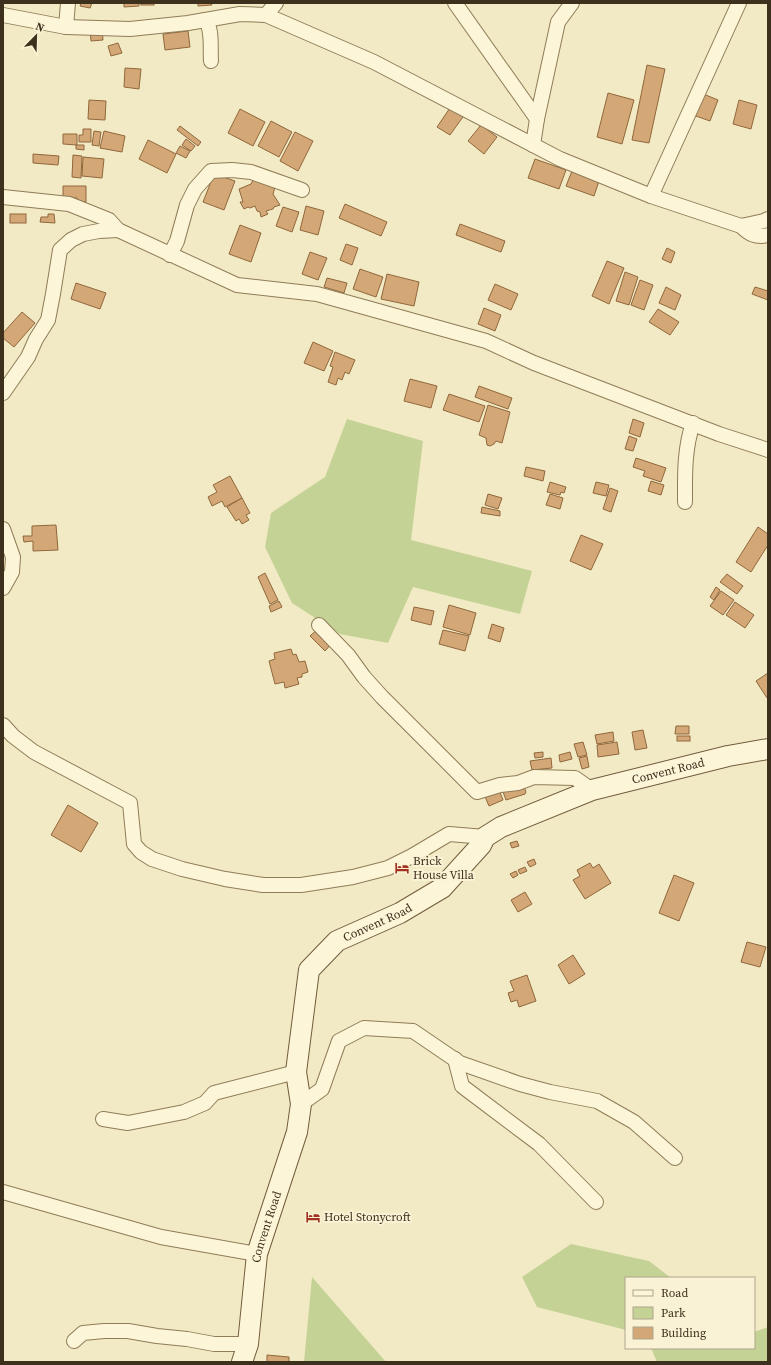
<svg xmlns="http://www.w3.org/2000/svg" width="771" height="1365" viewBox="0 0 771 1365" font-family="'Source Serif 4',serif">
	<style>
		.green { fill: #c4d296 }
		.building { fill: #d4a876; stroke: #90673c }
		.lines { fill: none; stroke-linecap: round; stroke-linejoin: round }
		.minor-casing { stroke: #8f7c58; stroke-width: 16 }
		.secondary-casing { stroke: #715c3b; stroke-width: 22 }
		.minor { stroke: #fcf5d8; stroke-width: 14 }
		.secondary { stroke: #fcf5d8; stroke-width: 20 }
		.labels { text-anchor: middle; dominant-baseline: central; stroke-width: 4; stroke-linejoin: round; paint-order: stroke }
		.street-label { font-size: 12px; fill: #3d311e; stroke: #f9f2d4 }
		.poi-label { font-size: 12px; fill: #3d311e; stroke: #f9f2d4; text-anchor: start }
	</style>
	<rect width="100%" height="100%" fill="#f2eac4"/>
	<g class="green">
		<path d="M347,419L423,441L411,540L532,571L520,614L413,587L388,643L340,634L292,603L265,547L271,513L325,477Z"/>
		<path d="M571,1244L649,1261L671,1278H626V1330L537,1307L522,1277Z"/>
		<path d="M312,1277L386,1362H304Z"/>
		<path d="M768,1327V1362H657L651,1348H754V1332Z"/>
	</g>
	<g class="building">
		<path d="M81,3H92L90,8L80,6Z"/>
		<path d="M124,3H139V6L124,7Z"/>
		<rect x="141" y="3" width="13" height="2"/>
		<path d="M198,3H211L212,5L198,6Z"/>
		<path d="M102,29L103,40L91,41L90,30Z"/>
		<path d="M188,31L190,47L165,50L163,34Z"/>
		<path d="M118,43L122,53L111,56L108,46Z"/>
		<path d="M647,65L665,69L649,143L632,140Z"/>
		<path d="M125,68L141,69L139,89L124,87Z"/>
		<path d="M608,93L634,100L622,144L597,137Z"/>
		<path d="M701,93L718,100L710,121L693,115Z"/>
		<path d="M89,100L106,101L105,120L88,119Z"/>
		<path d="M739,100L757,105L751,129L733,124Z"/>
		<path d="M452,105L465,114L450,135L437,127Z"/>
		<path d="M240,109L265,122L253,146L228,133Z"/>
		<path d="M271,121L292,132L279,157L258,146Z"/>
		<path d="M481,125L497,137L484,154L468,141Z"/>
		<path d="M180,126L201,142L198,146L177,130Z"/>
		<path d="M83,129H91V142H79V135H83Z"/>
		<path d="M94,131L101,132L99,146L92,145Z"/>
		<path d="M104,131L125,136L122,152L100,148Z"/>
		<path d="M295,132L313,141L298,171L280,161Z"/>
		<path d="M63,134H77V145L63,144Z"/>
		<path d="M186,139L195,146L191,151L182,145Z"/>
		<path d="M148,140L176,154L167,173L139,159Z"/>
		<path d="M76,145H84V150L76,149Z"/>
		<path d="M180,146L190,151L186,158L176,153Z"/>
		<path d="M33,154L59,156L58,165L33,163Z"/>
		<path d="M73,155L82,156L81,178L72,177Z"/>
		<path d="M83,157L104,159L102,178L82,176Z"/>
		<path d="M535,159L566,170L559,189L528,178Z"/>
		<path d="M572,171L599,181L594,196L566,186Z"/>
		<path d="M214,174L235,181L224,210L203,202Z"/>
		<path d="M254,178L275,187L273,194L280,205L274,207L273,209L266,211L268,214L261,217L260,212L257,211L255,206L250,208L248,207L244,209L240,202H243L239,189L251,184Z"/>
		<path d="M63,186H86V202H77V198H63Z"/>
		<path d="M345,204L387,222L381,236L339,218Z"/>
		<path d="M306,206L324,211L318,235L300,230Z"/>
		<path d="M283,207L299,212L292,232L276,226Z"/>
		<rect x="10" y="214" width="16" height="9"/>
		<path d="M48,214H54L55,223L40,222L41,217H48Z"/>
		<path d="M460,224L505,241L501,252L456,235Z"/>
		<path d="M240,225L261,233L251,262L229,254Z"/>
		<path d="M346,244L358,248L352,265L340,260Z"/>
		<path d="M667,248L675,252L671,263L662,259Z"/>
		<path d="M310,252L327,258L318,280L302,274Z"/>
		<path d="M607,261L624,268L609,304L592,296Z"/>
		<path d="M360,269L383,277L376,297L353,289Z"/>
		<path d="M625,272L638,277L629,305L616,301Z"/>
		<path d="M387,274L419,282L414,306L381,299Z"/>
		<path d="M327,278L347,283L344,293L324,287Z"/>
		<path d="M640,280L653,285L644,310L631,305Z"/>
		<path d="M76,283L106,293L100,309L71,299Z"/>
		<path d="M495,284L518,294L511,310L488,300Z"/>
		<path d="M666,287L681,295L675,310L659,303Z"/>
		<path d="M755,287L768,291V300L752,294Z"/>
		<path d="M484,308L501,315L495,331L478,324Z"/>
		<path d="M658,309L679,322L670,335L649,322Z"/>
		<path d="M22,312L35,323L14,347L3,338V333Z"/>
		<path d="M313,342L333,351L324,371L304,363Z"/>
		<path d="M335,352L355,360L349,374L345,372L342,380L338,378L336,385L328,382L333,367L330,366Z"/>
		<path d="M410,379L437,386L431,408L404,401Z"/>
		<path d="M479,386L512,398L508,409L475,397Z"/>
		<path d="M449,394L485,406L479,422L443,410Z"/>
		<path d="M488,405L510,412L502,443L496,441L494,444L490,446L487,445L486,438L479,435Z"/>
		<path d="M633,419L644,423L640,437L629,433Z"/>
		<path d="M629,436L637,439L633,451L625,449Z"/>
		<path d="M636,458L666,468L661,482L643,476L645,471L633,467Z"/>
		<path d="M526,467L545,471L543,481L524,476Z"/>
		<path d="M230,476L242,498L225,507L222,501L212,506L208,497L217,492L213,485Z"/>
		<path d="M651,481L664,485L661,495L648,491Z"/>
		<path d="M550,482L566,487L564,493L561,492L560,495L547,492Z"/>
		<path d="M596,482L609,485L606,496L593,493Z"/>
		<path d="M610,488L618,491L611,512L603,509Z"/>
		<path d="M488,494L502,498L498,509L485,505Z"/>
		<path d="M550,494L563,498L560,509L546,505Z"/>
		<path d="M242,498L250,513L246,515L249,520L242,524L239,519L236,521L227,507Z"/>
		<path d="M482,507L500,511V516L481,513Z"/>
		<path d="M56,525L58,550L33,551V541L24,542L23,536H32V526Z"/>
		<path d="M758,527L768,534V545L751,572L736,562Z"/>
		<path d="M581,535L603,544L591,570L570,561Z"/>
		<path d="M265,573L278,600L270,604L258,577Z"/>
		<path d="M727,574L743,586L737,594L720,582Z"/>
		<path d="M716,587L720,590L714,600L710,597Z"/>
		<path d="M721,591L734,600L723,615L710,606Z"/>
		<path d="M279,601L282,607L271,612L269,606Z"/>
		<path d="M735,602L754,615L745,628L726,615Z"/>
		<path d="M449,605L476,613L470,635L443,627Z"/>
		<path d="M414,607L434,611L431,625L411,620Z"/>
		<path d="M492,624L504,628L500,642L488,638Z"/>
		<path d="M319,628L333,642L325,651L310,636Z"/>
		<path d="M443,630L469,636L465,651L439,644Z"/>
		<path d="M291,649L293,655L296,654L299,662L305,661L308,672L302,674V677L297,678L299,684L285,688L284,682L275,684L269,661L275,659L274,653Z"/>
		<path d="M768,673V697L767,698L756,681Z"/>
		<path d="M676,726H689V734H675Z"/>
		<path d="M643,730L647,748L635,750L632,732Z"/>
		<path d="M613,732L614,741L597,744L595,735Z"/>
		<rect x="677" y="736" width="13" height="5"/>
		<path d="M583,742L587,755L578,757L574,744Z"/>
		<path d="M617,742L619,754L598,757L597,745Z"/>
		<path d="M543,752V757L535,758L534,753Z"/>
		<path d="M570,752L572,759L560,762L559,755Z"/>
		<path d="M587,756L589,767L582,769L579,758Z"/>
		<path d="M551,758L552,768L532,770L530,761Z"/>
		<path d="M523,784L526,792L525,794L506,800L502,789Z"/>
		<path d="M498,787L503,800L489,806L483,792Z"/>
		<path d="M68,805L98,823L81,852L51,835Z"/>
		<path d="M517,841L519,846L512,848L510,843Z"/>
		<path d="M534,859L536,864L530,867L527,862Z"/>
		<path d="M590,863L593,868L599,864L611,883L585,899L573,880L580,876L577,870Z"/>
		<path d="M525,867L527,871L520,874L518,870Z"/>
		<path d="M516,871L518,875L513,878L510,874Z"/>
		<path d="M674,875L694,883L679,921L659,913Z"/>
		<path d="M525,892L532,904L518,912L511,900Z"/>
		<path d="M747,942L766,947L760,967L741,962Z"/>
		<path d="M573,955L585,974L569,984L558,965Z"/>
		<path d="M527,975L536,1001L519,1007L517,1000L511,1002L508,993L514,991L510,981Z"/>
		<path d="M267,1355L289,1357V1362H267Z"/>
	</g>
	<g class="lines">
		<defs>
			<g id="minor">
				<path d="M455,3L537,119L533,145"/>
				<path d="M3,15L66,27L130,29L188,23L240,14L266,15L374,62L560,159L651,196L741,226L764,221L768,219"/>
				<path d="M266,15L276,3"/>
				<path d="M205,20C213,28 210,50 211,61"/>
				<path d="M66,27L68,3"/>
				<path d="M537,119L558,22L572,3"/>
				<path d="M651,196L739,3"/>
				<path d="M3,197L69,204L109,220L118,230L237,285L317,294L486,341L534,363L719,434L768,450"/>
				<path d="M741,226C749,234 756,238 768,235"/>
				<path d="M170,255L177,241L187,205L195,189L211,171L232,170L251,172L302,190"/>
				<path d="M3,393L28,357L36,339L48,320L53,294L60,250L71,240L83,234L99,231L118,230"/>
				<path d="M685,502C685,475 684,450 693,423"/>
				<path d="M3,529L13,557L12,572L3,588"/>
				<path d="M319,625L348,655L364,677L382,697L477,792L500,785L518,783L534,777L575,778L592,790"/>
				<path d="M3,725L13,736L34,752L130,803L134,844L141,852L152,859L182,869L225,879L263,885H301L353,877L388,868L412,856L449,834L485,837"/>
				<path d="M455,1059L462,1086L539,1144L596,1202"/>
				<path d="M301,1104L322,1089L339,1041L364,1028L413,1031L460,1063L520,1084L550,1092L597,1101L634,1122L675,1158"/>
				<path d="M103,1119L128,1123L184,1112L205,1103L214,1093L296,1072"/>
				<path d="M3,1192L161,1237L257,1254"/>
				<path d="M74,1341L83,1333L104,1331H128L157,1336L187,1339L214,1344H248"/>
			</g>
			<g id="secondary">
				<path id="s1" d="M242,1362L248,1344L257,1254L297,1132L301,1104L296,1072L309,970L337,941L400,913L442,888L481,845L485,837L501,827L592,790L728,756L768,749"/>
			</g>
		</defs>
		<use href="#minor" class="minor-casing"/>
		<use href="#secondary" class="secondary-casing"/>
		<use href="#minor" class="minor"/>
		<use href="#secondary" class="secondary"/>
	</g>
	<defs>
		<symbol id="hotel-bare" viewBox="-9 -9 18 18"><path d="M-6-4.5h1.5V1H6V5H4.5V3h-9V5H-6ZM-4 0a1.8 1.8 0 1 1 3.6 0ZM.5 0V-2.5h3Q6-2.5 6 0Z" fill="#a33122" stroke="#f9f2d4" stroke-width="2.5" paint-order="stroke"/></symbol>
	</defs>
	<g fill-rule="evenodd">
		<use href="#hotel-bare" x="392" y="858" width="20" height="20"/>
		<use href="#hotel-bare" x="303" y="1207" width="20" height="20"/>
	</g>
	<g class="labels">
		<g class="street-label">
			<text stroke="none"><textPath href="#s1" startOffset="822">Convent Road</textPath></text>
			<text stroke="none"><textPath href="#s1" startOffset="486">Convent Road</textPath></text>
			<text stroke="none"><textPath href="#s1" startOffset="138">Convent Road</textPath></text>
		</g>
		<g class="poi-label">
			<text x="413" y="861">Brick<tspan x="413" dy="14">House Villa</tspan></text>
			<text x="324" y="1217">Hotel Stonycroft</text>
		</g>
	</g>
	<rect width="771" height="1365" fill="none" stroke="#3d311e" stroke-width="8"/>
	<rect x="625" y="1277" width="130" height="72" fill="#f9f2d4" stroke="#aea58b"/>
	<rect x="633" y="1290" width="20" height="6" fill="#fcf5d8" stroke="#aea58b"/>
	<text x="661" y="1297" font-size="12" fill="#3d311e">Road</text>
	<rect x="633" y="1307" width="20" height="12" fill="#c4d296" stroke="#aea58b"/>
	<text x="661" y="1317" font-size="12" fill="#3d311e">Park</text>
	<rect x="633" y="1327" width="20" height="12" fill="#d4a876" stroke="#aea58b"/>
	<text x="661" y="1337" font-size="12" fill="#3d311e">Building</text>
	<g transform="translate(36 36) rotate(23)" stroke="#f9f2d4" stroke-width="3" paint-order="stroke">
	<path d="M0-3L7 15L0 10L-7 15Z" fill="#3d311e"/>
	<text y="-6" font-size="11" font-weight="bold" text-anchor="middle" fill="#3d311e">N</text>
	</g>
</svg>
